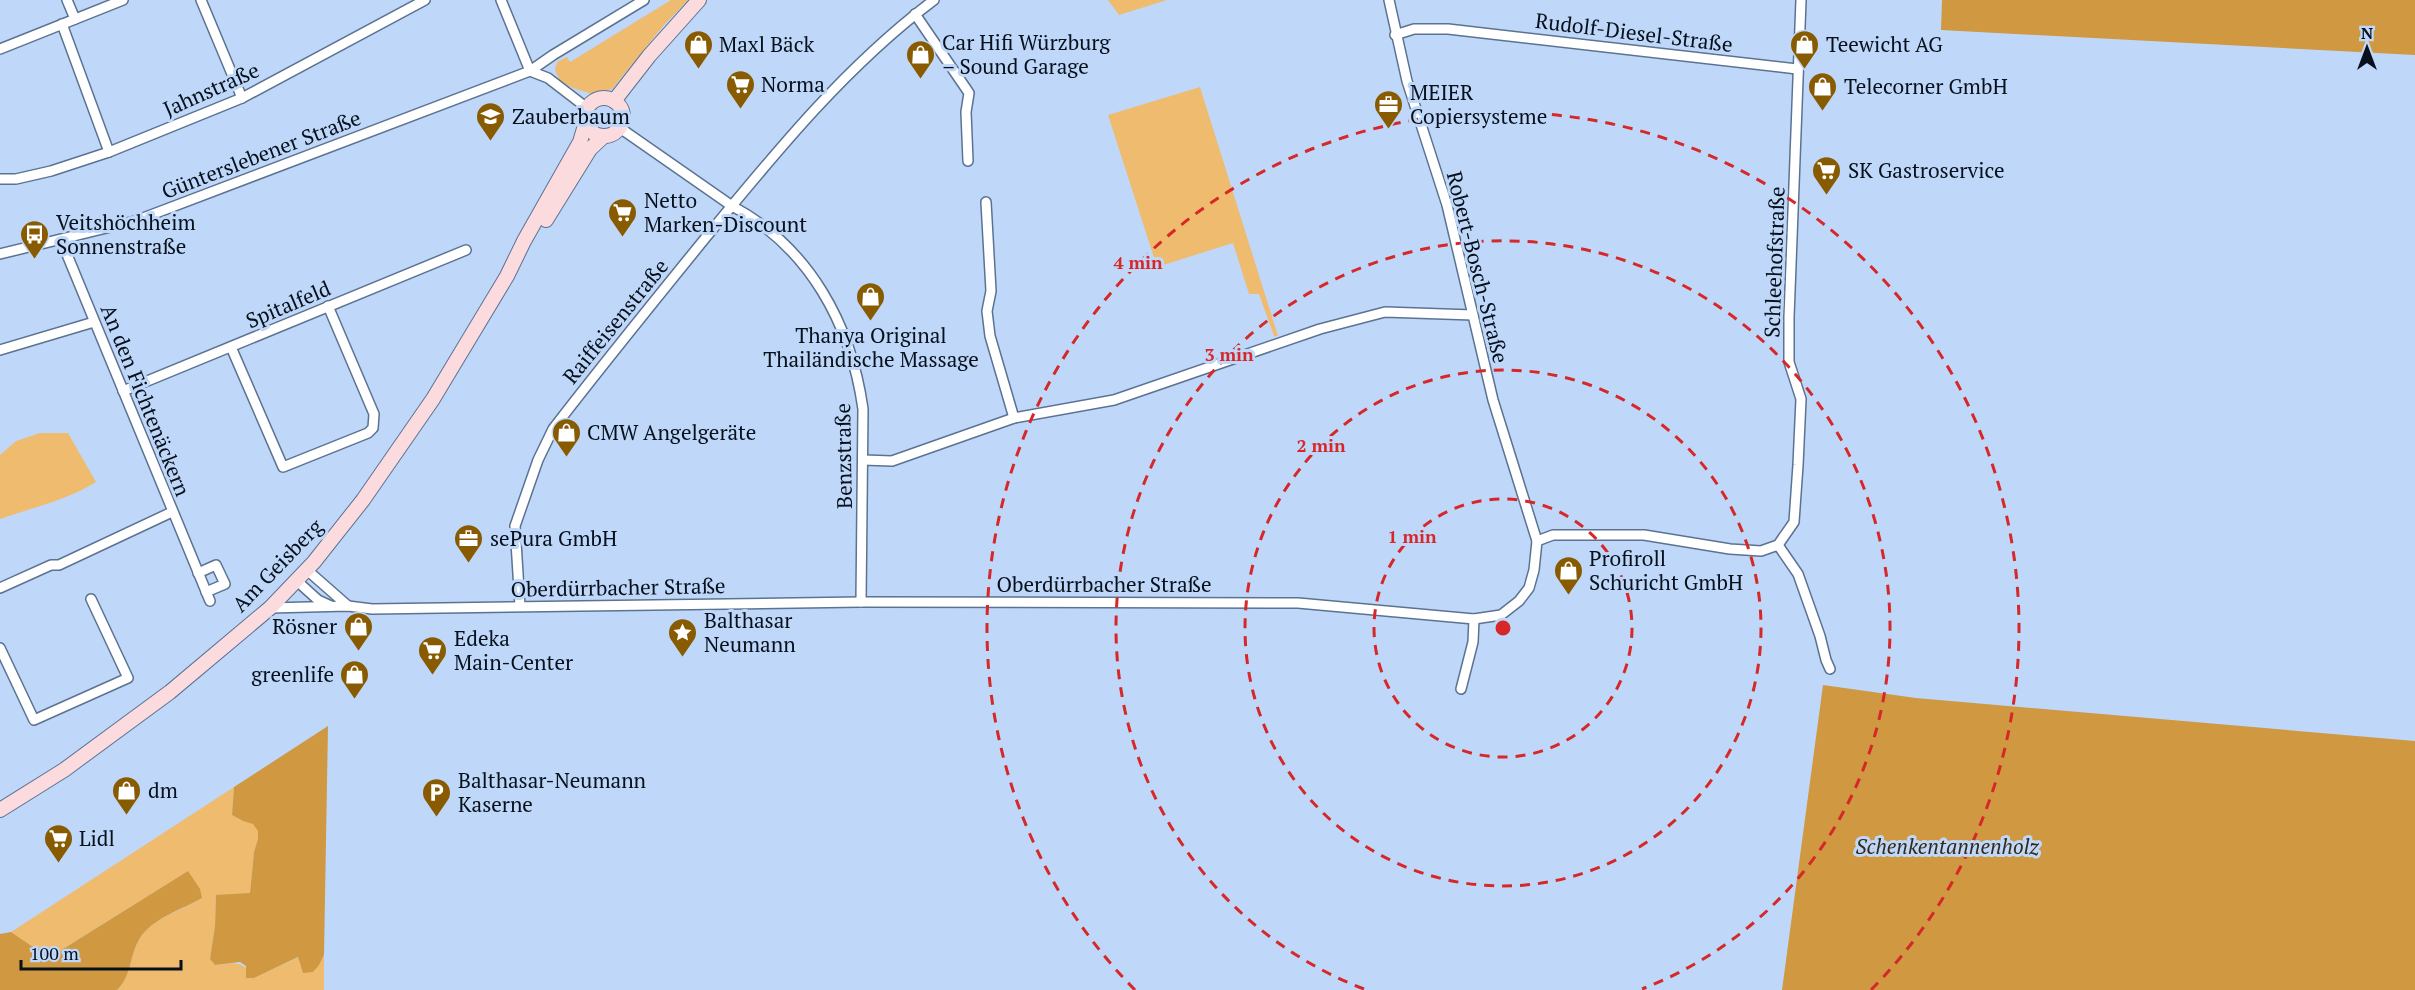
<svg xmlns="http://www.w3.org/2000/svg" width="2415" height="990" viewBox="0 0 2415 990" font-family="'PT Serif',serif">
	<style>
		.green { fill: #efbb6f }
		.forest { fill: #cf9841 }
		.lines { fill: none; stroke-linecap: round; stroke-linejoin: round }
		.street-casing { stroke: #5c7291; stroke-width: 12 }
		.secondary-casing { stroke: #5c7291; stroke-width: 16 }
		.street { stroke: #fff; stroke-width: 9 }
		.secondary { stroke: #fbdbde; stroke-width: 14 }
		.ring { fill: none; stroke: #d62828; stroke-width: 3; stroke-dasharray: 10 8 }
		.labels { text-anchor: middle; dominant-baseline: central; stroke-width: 6; stroke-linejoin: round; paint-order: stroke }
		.street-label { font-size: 21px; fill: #07101b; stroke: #bfd8fa }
		.poi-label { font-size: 21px; fill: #07101b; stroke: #bfd8fa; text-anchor: start }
		.park-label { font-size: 21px; font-style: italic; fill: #352815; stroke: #bfd8fa }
		.centre { fill: #d62828; stroke: #bfd8fa; stroke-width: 3 }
		.ring-label { font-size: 18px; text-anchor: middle; font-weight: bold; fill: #d62828; stroke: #bfd8fa; stroke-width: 6; stroke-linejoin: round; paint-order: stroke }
	</style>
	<rect width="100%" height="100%" fill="#bfd8fa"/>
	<g class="green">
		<path d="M671,0H688L664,25L612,89L592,94L573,88L560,81L555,70L557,62L567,57L570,62Z"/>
		<path d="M1108,0H1167L1119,15Z"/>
		<path d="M1200,87L1278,336H1274L1259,294H1249L1233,243L1157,267L1108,115Z"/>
		<path d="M40,433H68L96,482C68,500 31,508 0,519V455L16,441Z"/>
		<path d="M234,787L232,815L243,821L253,823L258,831V839L254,852L250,893L216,896L215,926L210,959L215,965C236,963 241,959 254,978L299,957L300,965H319L324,955V990H117C133,975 129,952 142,935C156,917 183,910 202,898L188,871L55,954L33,947L11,932Z"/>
	</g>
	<g class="forest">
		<path d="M1942,0H2415V55L1941,30Z"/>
		<path d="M1823,685L1916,698L2415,741V990H1782Z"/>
		<path d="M328,726L324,955L319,965L313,972L303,973L298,957L254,978H246V966L240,962L215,965L210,959L215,926L216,895L250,893L254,852L258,839V831L253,824L243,821L232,815L234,787Z"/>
		<path d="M188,871L200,889L202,898C183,909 156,917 142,935C129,952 133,975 117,990H0V934L11,932L33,947L55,954Z"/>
	</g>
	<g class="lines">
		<defs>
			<g id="street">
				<path d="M67,0L75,19"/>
				<path d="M201,0L242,98"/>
				<path d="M501,0L530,71"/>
				<path d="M915,14L969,93L966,112L968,161"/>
				<path d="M62,24L109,152"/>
				<path d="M1395,35L1414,29H1448L1797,69"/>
				<path d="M0,49L123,0"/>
				<path d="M530,71L548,78L587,108"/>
				<path d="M620,128L732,206C809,247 851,324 863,409L861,602"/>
				<path d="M0,179H16L51,171L109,152L242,98L425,0"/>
				<path d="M986,202L991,291L987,311L990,336L1014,418"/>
				<path d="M61,240L210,601"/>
				<path d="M0,254L135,221L530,71L553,55L644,0"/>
				<path d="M231,347L283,467L368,433L373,428L374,414L328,306"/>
				<path d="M0,350L94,322"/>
				<path d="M123,391L466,250"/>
				<path d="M863,460L892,461L1014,418L1114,400L1320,329L1385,312L1473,315"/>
				<path d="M1537,541L1553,535H1644L1730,549L1761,551L1778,545L1794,522L1798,465L1801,399L1789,362V317L1801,0"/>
				<path d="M1778,545L1798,574L1820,636L1826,660L1830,669"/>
				<path d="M307,570L348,606"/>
				<path d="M198,573L216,565L225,584L206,592"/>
				<path d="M297,581L318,600L331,606"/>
				<path d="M0,588L51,565H59L172,512"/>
				<path d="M520,606L515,526L538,460L553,429C603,364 655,300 707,236C776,152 846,66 934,0"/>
				<path d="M270,608L348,606L372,609L861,602L1298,603L1474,619L1501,615L1519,601L1529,588L1534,570L1537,541L1493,400L1447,205L1407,81L1389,0"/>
				<path d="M0,648L34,720L128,678L91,599"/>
				<path d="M1461,689L1473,642L1474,619"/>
			</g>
			<g id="secondary">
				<circle cx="604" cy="117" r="19"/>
				<path d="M614,101L649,56L699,0"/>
				<path d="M546,220L590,149L604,136"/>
				<path d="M0,810L64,770L170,692L270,608L314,562L363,500L433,399L507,276L524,241L580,142L586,122"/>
			</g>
		</defs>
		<use href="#street" class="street-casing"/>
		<use href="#secondary" class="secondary-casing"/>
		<use href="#street" class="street"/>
		<use href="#secondary" class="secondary"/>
	</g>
	<g class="ring">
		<circle cx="1503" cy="628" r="129"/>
		<circle cx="1503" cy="628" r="258"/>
		<path d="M1364 989A387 387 0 1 1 1642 989"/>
		<path d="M1135 990A516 516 0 1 1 1871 990"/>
	</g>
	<defs>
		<symbol id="shop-pin" viewBox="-11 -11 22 30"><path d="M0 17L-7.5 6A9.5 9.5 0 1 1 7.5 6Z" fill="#885b00" stroke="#bfd8fa"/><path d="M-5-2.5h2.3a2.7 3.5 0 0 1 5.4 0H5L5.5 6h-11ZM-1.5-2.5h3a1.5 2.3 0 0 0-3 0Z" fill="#fff"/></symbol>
		<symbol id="supermarket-pin" viewBox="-11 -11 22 30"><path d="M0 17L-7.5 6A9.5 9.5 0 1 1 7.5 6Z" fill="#885b00" stroke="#bfd8fa"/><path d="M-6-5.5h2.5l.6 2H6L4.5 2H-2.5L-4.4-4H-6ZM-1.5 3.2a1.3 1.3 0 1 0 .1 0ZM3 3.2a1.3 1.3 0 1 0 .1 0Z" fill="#fff"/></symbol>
		<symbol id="office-pin" viewBox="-11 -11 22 30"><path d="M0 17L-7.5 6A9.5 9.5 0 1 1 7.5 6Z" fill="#885b00" stroke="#bfd8fa"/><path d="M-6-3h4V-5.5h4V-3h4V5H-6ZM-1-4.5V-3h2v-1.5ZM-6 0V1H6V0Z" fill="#fff"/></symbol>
		<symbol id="school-pin" viewBox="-11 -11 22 30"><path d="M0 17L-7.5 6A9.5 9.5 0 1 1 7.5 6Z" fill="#885b00" stroke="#bfd8fa"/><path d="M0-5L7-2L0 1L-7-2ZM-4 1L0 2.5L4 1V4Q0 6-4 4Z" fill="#fff"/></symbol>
		<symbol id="bus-pin" viewBox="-11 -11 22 30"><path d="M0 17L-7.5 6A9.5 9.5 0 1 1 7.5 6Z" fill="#885b00" stroke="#bfd8fa"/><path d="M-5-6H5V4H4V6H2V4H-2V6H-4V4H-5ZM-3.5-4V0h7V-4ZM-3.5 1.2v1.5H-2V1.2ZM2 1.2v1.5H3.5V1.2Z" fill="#fff"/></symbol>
		<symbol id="sight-pin" viewBox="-11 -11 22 30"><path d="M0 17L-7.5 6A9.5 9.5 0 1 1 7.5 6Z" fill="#885b00" stroke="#bfd8fa"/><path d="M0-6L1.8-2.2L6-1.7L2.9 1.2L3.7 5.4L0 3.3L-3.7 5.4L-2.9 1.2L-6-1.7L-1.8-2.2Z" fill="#fff"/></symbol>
		<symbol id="parking-pin" viewBox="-11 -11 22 30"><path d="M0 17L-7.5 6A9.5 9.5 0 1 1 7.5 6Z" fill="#885b00" stroke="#bfd8fa"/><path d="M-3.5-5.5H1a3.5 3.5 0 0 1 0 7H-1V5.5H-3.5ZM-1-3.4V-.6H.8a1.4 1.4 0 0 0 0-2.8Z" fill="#fff"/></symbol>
	</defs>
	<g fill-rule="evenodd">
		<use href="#shop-pin" x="682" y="28" width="33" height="45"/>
		<use href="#shop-pin" x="1788" y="28" width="33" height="45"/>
		<use href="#shop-pin" x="904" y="38" width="33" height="45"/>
		<use href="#supermarket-pin" x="724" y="68" width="33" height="45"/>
		<use href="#shop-pin" x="1806" y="70" width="33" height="45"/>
		<use href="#office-pin" x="1372" y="88" width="33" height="45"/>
		<use href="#school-pin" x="474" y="100" width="33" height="45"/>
		<use href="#supermarket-pin" x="1810" y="154" width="33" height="45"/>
		<use href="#supermarket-pin" x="606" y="196" width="33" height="45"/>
		<use href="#bus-pin" x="18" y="218" width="33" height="45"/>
		<use href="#shop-pin" x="854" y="280" width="33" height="45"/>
		<use href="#shop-pin" x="550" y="416" width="33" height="45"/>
		<use href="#office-pin" x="452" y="522" width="33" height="45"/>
		<use href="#shop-pin" x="1552" y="554" width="33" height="45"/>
		<use href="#shop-pin" x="342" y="610" width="33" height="45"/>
		<use href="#sight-pin" x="666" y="616" width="33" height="45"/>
		<use href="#supermarket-pin" x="416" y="634" width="33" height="45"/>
		<use href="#shop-pin" x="338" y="658" width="33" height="45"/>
		<use href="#shop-pin" x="110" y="774" width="33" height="45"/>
		<use href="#parking-pin" x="420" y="776" width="33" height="45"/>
		<use href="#supermarket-pin" x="42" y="822" width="33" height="45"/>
	</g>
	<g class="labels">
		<g class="street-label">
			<text transform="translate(1634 32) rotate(7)">Rudolf-Diesel-Straße</text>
			<text transform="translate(211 89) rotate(-24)">Jahnstraße</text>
			<text transform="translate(261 154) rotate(-21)">Günterslebener Straße</text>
			<text transform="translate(1774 262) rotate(-88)">Schleehofstraße</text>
			<text transform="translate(1478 267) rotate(76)">Robert-Bosch-Straße</text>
			<text transform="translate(288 304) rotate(-23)">Spitalfeld</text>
			<text transform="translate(615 321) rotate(-51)">Raiffeisenstraße</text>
			<text transform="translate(146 400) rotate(68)">An den Fichtenäckern</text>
			<text transform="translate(843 456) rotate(-91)">Benzstraße</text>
			<text transform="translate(277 565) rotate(-46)">Am Geisberg</text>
			<text x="1104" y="584">Oberdürrbacher Straße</text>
			<text transform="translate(618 587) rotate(-1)">Oberdürrbacher Straße</text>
		</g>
		<g class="poi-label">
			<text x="942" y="42">Car Hifi Würzburg<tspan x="942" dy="24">– Sound Garage</tspan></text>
			<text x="719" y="44">Maxl Bäck</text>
			<text x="1826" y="44">Teewicht AG</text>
			<text x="761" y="84">Norma</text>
			<text x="1844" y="86">Telecorner GmbH</text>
			<text x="1410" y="92">MEIER<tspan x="1410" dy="24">Copiersysteme</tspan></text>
			<text x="512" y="116">Zauberbaum</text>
			<text x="1848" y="170">SK Gastroservice</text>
			<text x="644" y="200">Netto<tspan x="644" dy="24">Marken-Discount</tspan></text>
			<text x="56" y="222">Veitshöchheim<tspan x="56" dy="24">Sonnenstraße</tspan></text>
			<text x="871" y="335" text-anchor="middle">Thanya Original<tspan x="871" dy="24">Thailändische Massage</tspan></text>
			<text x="587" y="432">CMW Angelgeräte</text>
			<text x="490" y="538">sePura GmbH</text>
			<text x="1589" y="558">Profiroll<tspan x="1589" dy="24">Schuricht GmbH</tspan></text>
			<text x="704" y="620">Balthasar<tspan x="704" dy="24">Neumann</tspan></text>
			<text x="337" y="626" text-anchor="end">Rösner</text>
			<text x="454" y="638">Edeka<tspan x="454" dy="24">Main-Center</tspan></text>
			<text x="334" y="674" text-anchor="end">greenlife</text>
			<text x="458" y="780">Balthasar-Neumann<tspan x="458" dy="24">Kaserne</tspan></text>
			<text x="148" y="790">dm</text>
			<text x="79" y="838">Lidl</text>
		</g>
		<g class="park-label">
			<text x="1947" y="846">Schenkentannenholz</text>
		</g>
	</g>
	<circle cx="1503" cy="628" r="9" class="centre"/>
	<g class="ring-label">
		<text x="1138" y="269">4 min</text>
		<text x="1229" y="361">3 min</text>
		<text x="1321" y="452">2 min</text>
		<text x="1412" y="543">1 min</text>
	</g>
	<g transform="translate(2367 48)" stroke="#bfd8fa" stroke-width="4.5" paint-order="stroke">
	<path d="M0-4.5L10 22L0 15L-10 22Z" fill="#07101b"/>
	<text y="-9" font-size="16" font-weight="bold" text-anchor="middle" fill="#07101b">N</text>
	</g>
	<path d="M21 960v9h160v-9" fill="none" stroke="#07101b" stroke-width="3"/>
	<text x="30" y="960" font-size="18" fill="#07101b" stroke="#bfd8fa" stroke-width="4.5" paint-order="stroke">100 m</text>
</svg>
